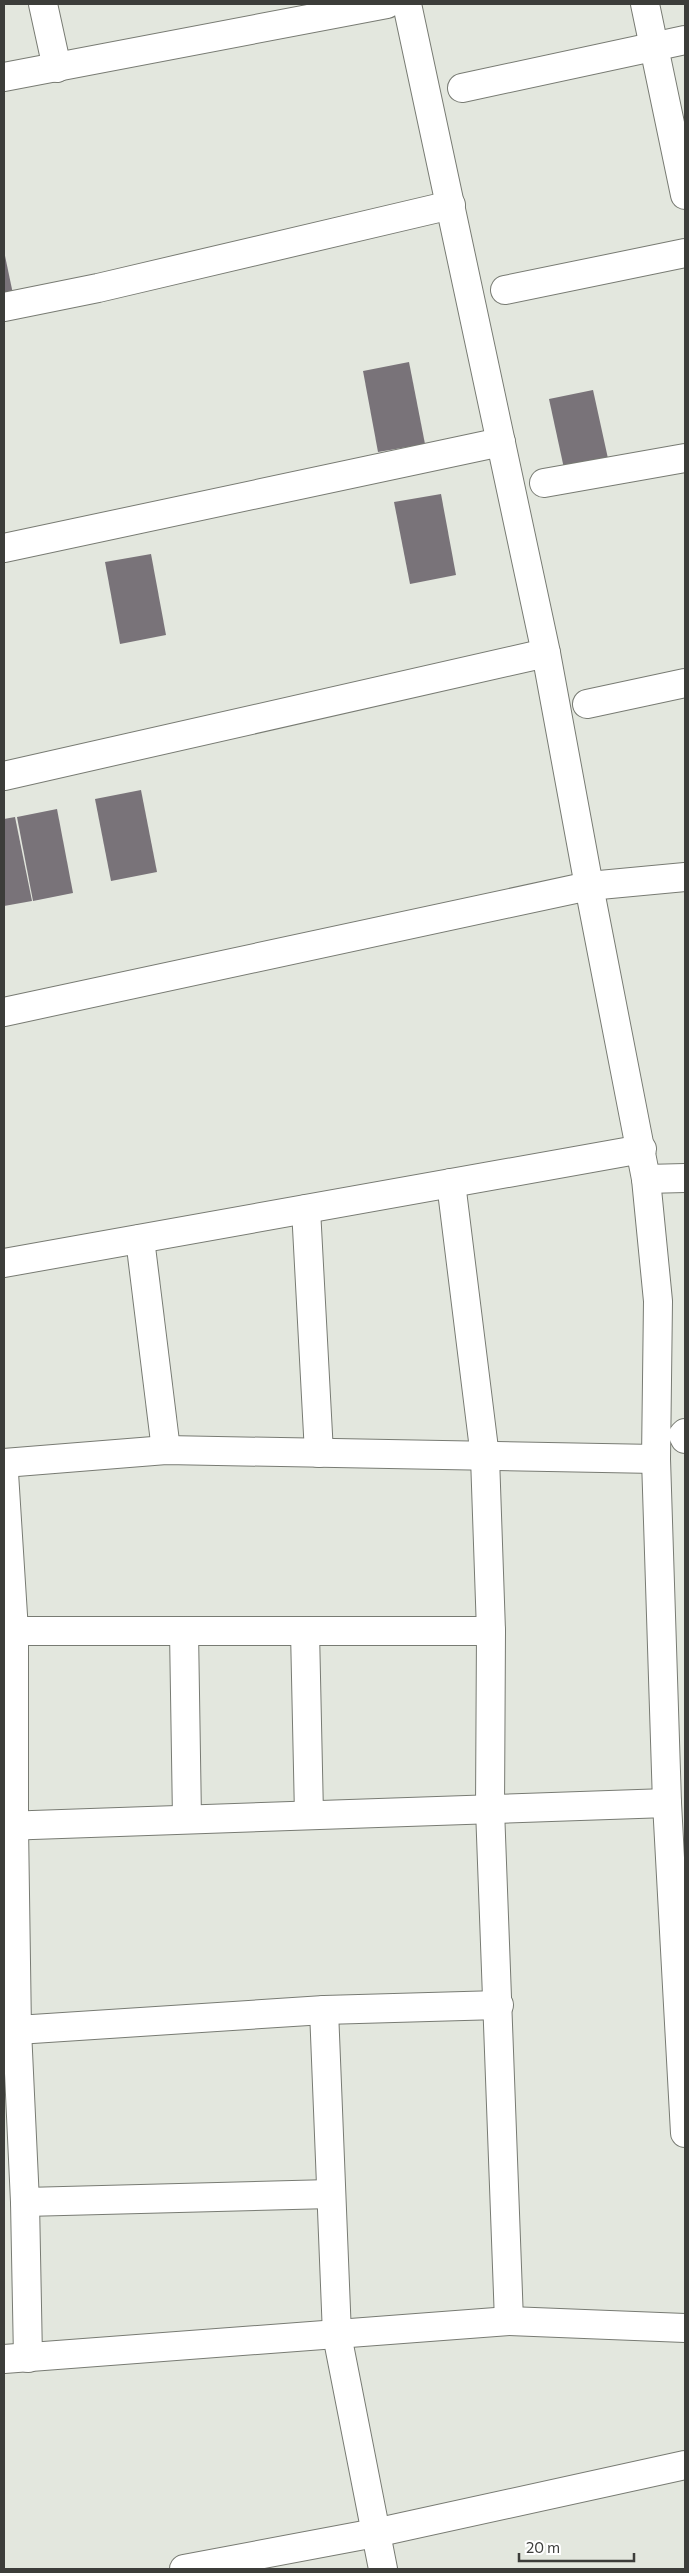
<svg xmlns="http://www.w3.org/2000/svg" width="689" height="2573" viewBox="0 0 689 2573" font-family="Commissioner,sans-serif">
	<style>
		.building { fill: #797379 }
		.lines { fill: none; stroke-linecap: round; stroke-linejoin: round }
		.street-casing { stroke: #787b73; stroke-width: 30 }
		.street { stroke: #fff; stroke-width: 28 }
	</style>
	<rect width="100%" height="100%" fill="#e3e7de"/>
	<g class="building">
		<path d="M4,251L13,294L4,295Z"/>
		<path d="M409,362L425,444L378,452L363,371Z"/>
		<path d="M593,390L609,463L565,473L549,399Z"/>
		<path d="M441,494L456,575L410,584L394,502Z"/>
		<path d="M151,554L166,635L120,644L105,562Z"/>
		<path d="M141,790L157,872L111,881L95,799Z"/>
		<path d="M57,809L73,893L33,901L17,817Z"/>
		<path d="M15,817L32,901L4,906V819Z"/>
	</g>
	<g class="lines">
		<defs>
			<g id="street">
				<path d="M43,4L57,68"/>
				<path d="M407,4L546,653L589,886L646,1179L658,1301L656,1459L667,1803L685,2133"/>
				<path d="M645,4L685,195"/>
				<path d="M4,77L387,4"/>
				<path d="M462,88L685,40"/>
				<path d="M505,290L685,253"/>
				<path d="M4,307L98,288L451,205"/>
				<path d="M544,483L685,458"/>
				<path d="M4,548L501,442"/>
				<path d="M587,704L685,683"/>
				<path d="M4,776L546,653"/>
				<path d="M4,1012L589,886L685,877"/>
				<path d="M646,1179L685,1178"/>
				<path d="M451,1183L485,1457L491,1631L490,1809L509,2321"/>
				<path d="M306,1209L319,1453"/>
				<path d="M140,1239L166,1450"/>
				<path d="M4,1263L642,1149"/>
				<path d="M685,1433L683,1435L685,1439"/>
				<path d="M4,1463L166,1450L656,1459"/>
				<path d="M4,1473L14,1631V1826L17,2030L25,2202L28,2358"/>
				<path d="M14,1631H491"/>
				<path d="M184,1631L187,1819"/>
				<path d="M305,1631L309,1815"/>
				<path d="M4,1826L667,1803"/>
				<path d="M324,2010L337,2335L383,2569"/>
				<path d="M17,2030L324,2010L499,2005"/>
				<path d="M25,2202L331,2194"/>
				<path d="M4,2359L509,2321L685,2328"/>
				<path d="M184,2569L375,2533L685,2465"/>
			</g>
		</defs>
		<use href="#street" class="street-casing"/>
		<use href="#street" class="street"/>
	</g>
	<rect width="689" height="2573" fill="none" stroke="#3c3d3a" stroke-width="10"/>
	<path d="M519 2553v8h115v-8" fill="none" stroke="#3c3d3a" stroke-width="2.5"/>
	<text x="526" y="2553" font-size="15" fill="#3c3d3a" stroke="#ffffff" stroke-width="4" paint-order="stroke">20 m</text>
</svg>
